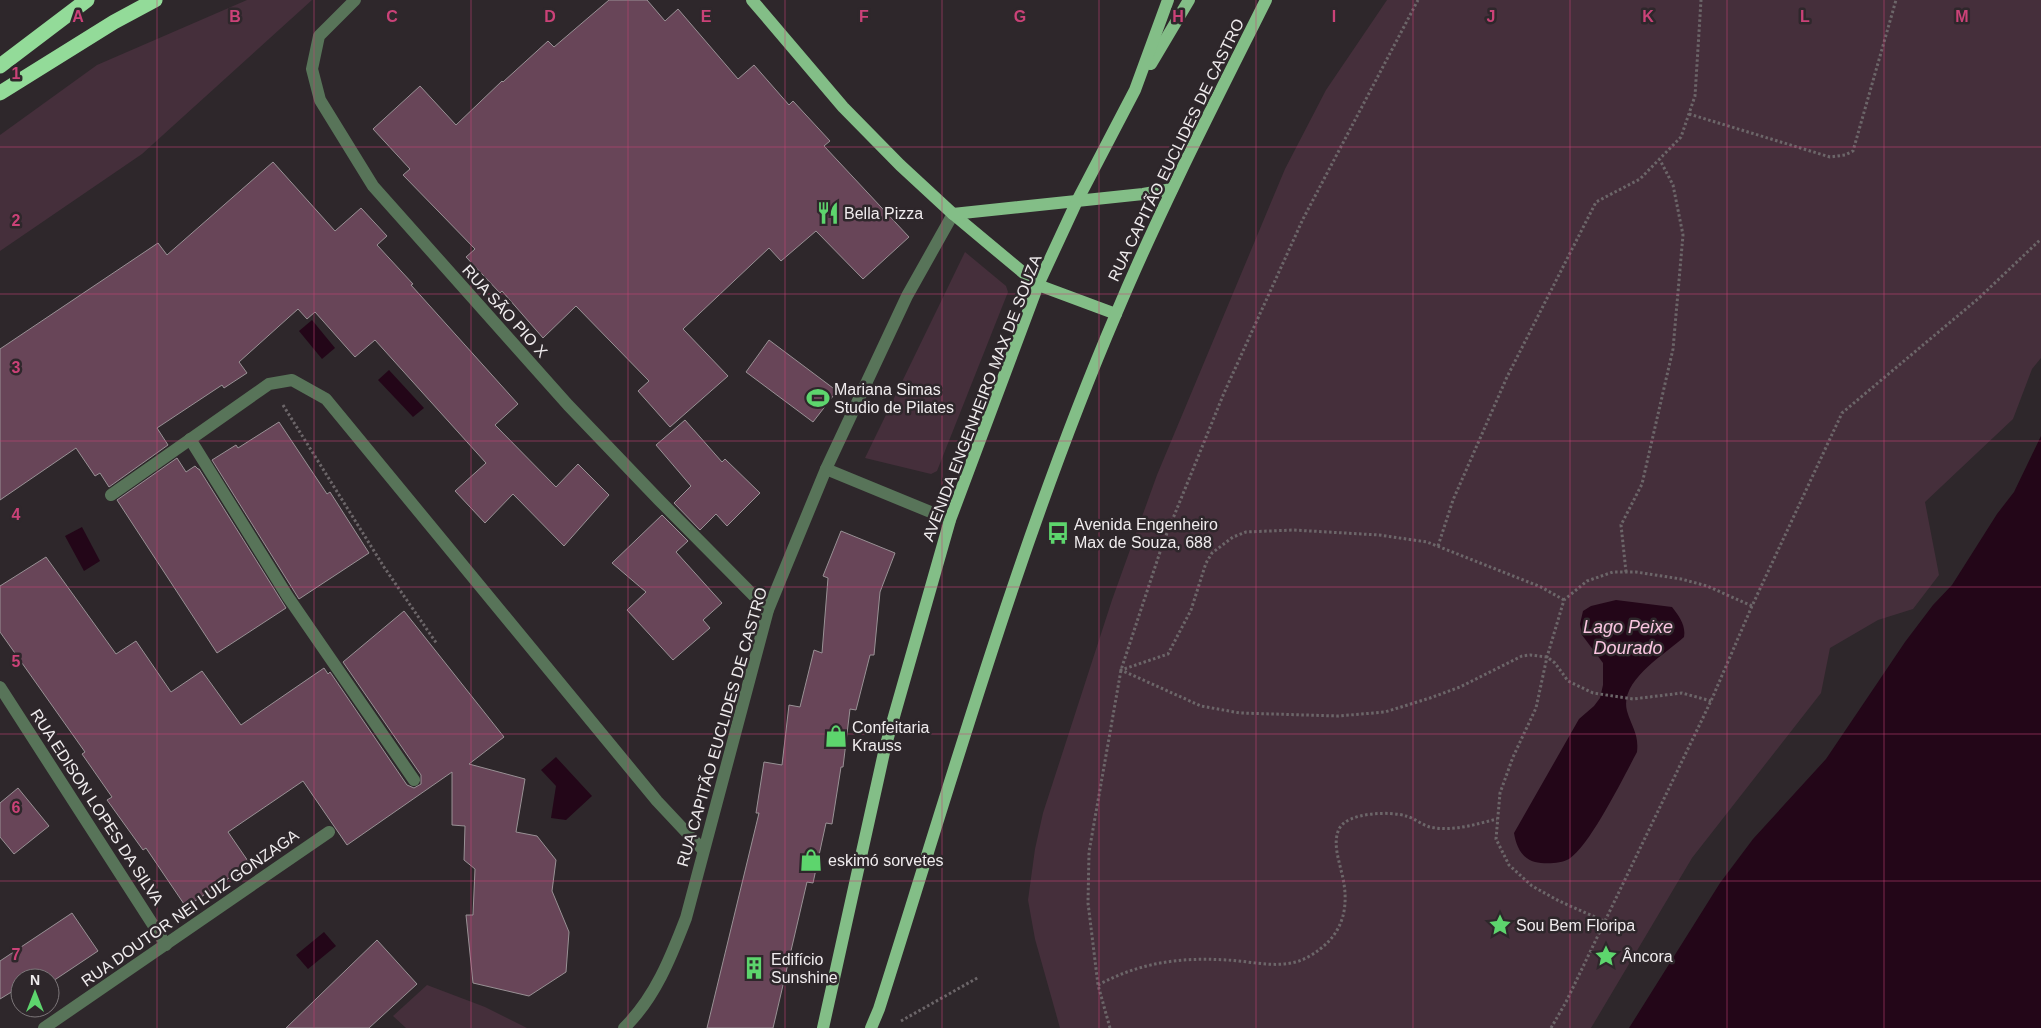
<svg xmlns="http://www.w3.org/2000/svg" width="2041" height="1028" viewBox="0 0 2041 1028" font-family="Helvetica,sans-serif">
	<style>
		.green { fill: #452f3b }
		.water { fill: #230618 }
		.building { fill: #684558; stroke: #999195 }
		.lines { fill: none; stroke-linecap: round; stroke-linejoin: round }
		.path { stroke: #6c6669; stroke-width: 3; stroke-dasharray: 2.5 2.5; stroke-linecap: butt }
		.minor { stroke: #587459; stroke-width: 12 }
		.major { stroke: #83be87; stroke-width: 12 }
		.highway { stroke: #93db99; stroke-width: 15 }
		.grid { fill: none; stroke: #cb4278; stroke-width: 1; stroke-opacity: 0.55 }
		.labels { text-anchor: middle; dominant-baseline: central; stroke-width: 5; stroke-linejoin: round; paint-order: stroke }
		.street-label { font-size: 16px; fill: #f0ecee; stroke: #2e272b }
		.poi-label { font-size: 16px; fill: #f0ecee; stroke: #2e272b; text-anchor: start }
		.water-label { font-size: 18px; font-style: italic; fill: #f9c5e0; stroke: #2e272b }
		.grid-label { font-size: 16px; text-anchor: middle; font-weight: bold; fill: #cb4278; stroke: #2e272b; stroke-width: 5; stroke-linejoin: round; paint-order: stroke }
	</style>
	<rect width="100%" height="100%" fill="#2e272b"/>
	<g class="green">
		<path d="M247,0H312L142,154L0,251V135L97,65Z"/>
		<path d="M1387,0H2041V358L2032,369L2013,419L1925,502L1939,575L1913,609L1878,620L1830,648L1821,693L1692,858L1591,1028H1060L1035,939L1028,900L1035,849L1043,813L1112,600L1157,475L1285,169L1326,90Z"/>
		<path d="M965,252L1006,286L1008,292L937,471L931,474L865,458Z"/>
		<path d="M427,985L485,1007L527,1028H406L393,1016Z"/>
	</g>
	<g class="water">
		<path d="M312,320L335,348L322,359L299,331Z"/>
		<path d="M389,370L424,408L413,417L378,380Z"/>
		<path d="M2041,436V1028H1629L1720,883L1753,839L1826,759L1905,642L1933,605L1952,585L1997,514L2014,492Z"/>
		<path d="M82,527L100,561L84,571L65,536Z"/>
		<path d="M1616,600L1672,607C1679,616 1686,625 1684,637C1664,655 1619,681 1627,711C1632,728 1639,734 1637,752C1623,778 1591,844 1569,859C1560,864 1544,864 1535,862C1522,859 1516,846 1514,833L1579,719L1594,706L1600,698L1603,685V663L1582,635L1580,624L1583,611L1591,606Z"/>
		<path d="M556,757L592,796L566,820L551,818L556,786L541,770Z"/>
		<path d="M324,932L336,946L308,969L296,955Z"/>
	</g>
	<g class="building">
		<path d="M609,0H647L665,21L678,9L738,79L754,65L789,105L793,101L830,141L824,146L909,237L863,279L816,231L781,261L769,248L683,329L728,376L670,427L638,391L649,381L576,306L543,338L502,291L500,293L466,257L475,249L403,175L410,169L373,129L420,86L456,125L502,81L503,82L548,41L554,47Z"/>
		<path d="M273,162L335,231L361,208L387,236L377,245L413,284L411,285L518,404L495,425L556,487L578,464L609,495L564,546L513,494L485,523L455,491L486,463L375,340L355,357L315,312L307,319L298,309L239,362L247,373L224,388L222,385L157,428L168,445L109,487L100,473L95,476L76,448L0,500V349L158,243L167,255Z"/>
		<path d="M769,340L837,391L813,422L746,372Z"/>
		<path d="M685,420L722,462L725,459L760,493L727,526L716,514L700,530L674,503L691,486L656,445Z"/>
		<path d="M279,422L327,494L330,492L369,553L299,599L212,460L236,445L238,448Z"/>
		<path d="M177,458L186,472L195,466L198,469H199L286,608L217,653L117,500Z"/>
		<path d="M662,515L688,541L676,552L722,603L703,620L710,628L673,660L627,610L646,592L612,563Z"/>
		<path d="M841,531L895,553L880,592L874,655H870L856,710L850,709L843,767H841L832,824L826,823L813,883L807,882L773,1028H707L759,813H756L764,762L782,765L789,705L800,707L814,650L822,653L828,578L823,576Z"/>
		<path d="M46,557L116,654L136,641L171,692L202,671L241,725L324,668L328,674L330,672L407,785L414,788L421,784V775L343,662L404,611L504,737L469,764L525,779L516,832L537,836L556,860L552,891L569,932L566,972L529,996L473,983L466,915H473L475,869L464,860L465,826L452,825V772L347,845L303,781L228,832L250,864L186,907L146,848L143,850L107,800L112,797L82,754L85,752L0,632V586Z"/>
		<path d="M18,788L49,826L14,854L0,837V803Z"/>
		<path d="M72,913L98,951L50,983V978H20V990L18,988L0,999V961Z"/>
		<path d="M377,940L417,984L369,1028H286Z"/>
	</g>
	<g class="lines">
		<g class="path">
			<path d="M1689,114L1830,157L1845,155L1853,151L1896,0"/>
			<path d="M283,405L384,567L437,644"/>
			<path d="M1438,546L1453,500L1507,377L1596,202L1640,179L1681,137L1695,96L1701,0"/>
			<path d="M1626,572L1621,525L1642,484L1673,349L1683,235L1673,185L1660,160"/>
			<path d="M1564,600L1541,587L1427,542L1379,535L1293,530L1246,532L1233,537L1212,553L1206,563L1191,610L1168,654L1121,670L1201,706L1240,713L1338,716L1385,712L1430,698L1460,687L1522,656L1530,655L1547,657L1555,663L1568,681L1593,693L1633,699L1682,693L1711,701"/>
			<path d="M1604,921L1559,901L1532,886L1509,865L1496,839L1500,793L1513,757L1536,708L1547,657L1564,600L1587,581L1613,572H1636L1681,579L1707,586L1752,606"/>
			<path d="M1098,985C1139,963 1179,957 1226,960C1253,961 1283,971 1308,957C1344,937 1351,907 1341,870C1338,857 1333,842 1339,829C1347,812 1391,811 1406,816C1414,818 1422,825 1430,827C1453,832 1476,824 1497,819"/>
			<path d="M901,1021L979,977"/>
			<path d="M1110,1028L1098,985L1088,903L1089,852L1121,670L1163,543L1224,393L1303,219L1418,0"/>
			<path d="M1551,1028L1566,1002L1711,701L1752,606L1842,413L1979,298L2041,239"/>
		</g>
		<g class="minor">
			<path d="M355,0L319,36L312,69L320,100L373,186L568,405L659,500L768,610"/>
			<path d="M190,439L288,597L414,780"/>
			<path d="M826,469L950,520"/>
			<path d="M111,495L269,384L292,380L326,399L657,801L703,850"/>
			<path d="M0,687L166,945"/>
			<path d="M44,1028L329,832"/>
			<path d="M624,1028C655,998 671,957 686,918L768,610L826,469L907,296L953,214"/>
		</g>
		<g class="major">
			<path d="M752,0L843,107L900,165L953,214L1038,285L1116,314"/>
			<path d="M1151,64L1189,0"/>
			<path d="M953,214L1143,194L1172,189"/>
			<path d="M823,1028L885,748L950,520L1038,285L1077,201L1135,90L1168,0"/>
			<path d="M871,1028L879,1009C953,776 1020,539 1116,314C1161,207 1214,104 1266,0"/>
		</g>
		<g class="highway">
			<path d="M0,66L87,0"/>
			<path d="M0,93L114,22L155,0"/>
		</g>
	</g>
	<path class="grid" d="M157,0V1028M314,0V1028M471,0V1028M628,0V1028M785,0V1028M942,0V1028M1099,0V1028M1256,0V1028M1413,0V1028M1570,0V1028M1727,0V1028M1884,0V1028M0,147H2041M0,294H2041M0,441H2041M0,587H2041M0,734H2041M0,881H2041"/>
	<defs>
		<symbol id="restaurant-bare" viewBox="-9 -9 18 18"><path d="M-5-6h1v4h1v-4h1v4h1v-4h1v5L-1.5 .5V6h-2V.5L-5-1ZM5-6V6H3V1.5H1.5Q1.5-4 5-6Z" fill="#5dd56d" stroke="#2e272b" stroke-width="2.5" paint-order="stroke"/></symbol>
		<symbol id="stadium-bare" viewBox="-9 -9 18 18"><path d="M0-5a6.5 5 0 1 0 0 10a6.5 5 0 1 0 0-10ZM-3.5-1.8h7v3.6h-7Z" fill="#5dd56d" stroke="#2e272b" stroke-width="2.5" paint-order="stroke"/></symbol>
		<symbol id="bus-bare" viewBox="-9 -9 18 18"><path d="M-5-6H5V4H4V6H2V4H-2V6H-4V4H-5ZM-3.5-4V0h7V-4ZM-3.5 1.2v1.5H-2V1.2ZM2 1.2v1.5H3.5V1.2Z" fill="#5dd56d" stroke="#2e272b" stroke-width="2.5" paint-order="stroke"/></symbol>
		<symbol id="shop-bare" viewBox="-9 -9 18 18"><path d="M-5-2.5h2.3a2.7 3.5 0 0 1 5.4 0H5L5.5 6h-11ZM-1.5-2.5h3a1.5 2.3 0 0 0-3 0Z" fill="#5dd56d" stroke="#2e272b" stroke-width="2.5" paint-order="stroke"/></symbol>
		<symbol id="sight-bare" viewBox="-9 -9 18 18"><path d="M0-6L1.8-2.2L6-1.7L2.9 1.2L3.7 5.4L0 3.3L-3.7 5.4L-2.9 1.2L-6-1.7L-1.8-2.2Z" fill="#5dd56d" stroke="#2e272b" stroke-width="2.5" paint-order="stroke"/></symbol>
		<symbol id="building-bare" viewBox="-9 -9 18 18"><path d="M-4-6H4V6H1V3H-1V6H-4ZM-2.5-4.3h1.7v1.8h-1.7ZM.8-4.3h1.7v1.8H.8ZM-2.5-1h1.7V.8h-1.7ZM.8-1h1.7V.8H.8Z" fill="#5dd56d" stroke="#2e272b" stroke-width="2.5" paint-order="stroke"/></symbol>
	</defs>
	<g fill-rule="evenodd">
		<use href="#restaurant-bare" x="812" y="197" width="32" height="32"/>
		<use href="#stadium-bare" x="802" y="382" width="32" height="32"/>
		<use href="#bus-bare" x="1042" y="517" width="32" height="32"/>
		<use href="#shop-bare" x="820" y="720" width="32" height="32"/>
		<use href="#shop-bare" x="795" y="844" width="32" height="32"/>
		<use href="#sight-bare" x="1484" y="909" width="32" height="32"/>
		<use href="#sight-bare" x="1590" y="940" width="32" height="32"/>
		<use href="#building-bare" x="738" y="952" width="32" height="32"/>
	</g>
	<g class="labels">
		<g class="street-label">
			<text transform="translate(1176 150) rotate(-64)">RUA CAPITÃO EUCLIDES DE CASTRO</text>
			<text transform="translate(505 311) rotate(48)">RUA SÃO PIO X</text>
			<text transform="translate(982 398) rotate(-69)">AVENIDA ENGENHEIRO MAX DE SOUZA</text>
			<text transform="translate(722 727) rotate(-74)">RUA CAPITÃO EUCLIDES DE CASTRO</text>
			<text transform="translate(97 807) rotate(57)">RUA EDISON LOPES DA SILVA</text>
			<text transform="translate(190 908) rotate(-35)">RUA DOUTOR NEI LUIZ GONZAGA</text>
		</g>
		<g class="poi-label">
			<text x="844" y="213">Bella Pizza</text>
			<text x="834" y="389">Mariana Simas<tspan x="834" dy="18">Studio de Pilates</tspan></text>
			<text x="1074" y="524">Avenida Engenheiro<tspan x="1074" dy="18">Max de Souza, 688</tspan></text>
			<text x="852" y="727">Confeitaria<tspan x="852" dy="18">Krauss</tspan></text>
			<text x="828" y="860">eskimó sorvetes</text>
			<text x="1516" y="925">Sou Bem Floripa</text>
			<text x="1622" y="956">Âncora</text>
			<text x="771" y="959">Edifício<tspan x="771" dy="18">Sunshine</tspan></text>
		</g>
		<g class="water-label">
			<text x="1628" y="627">Lago Peixe<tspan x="1628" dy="21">Dourado</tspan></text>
		</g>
	</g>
	<g class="grid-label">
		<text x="78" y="22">A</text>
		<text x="235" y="22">B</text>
		<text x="392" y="22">C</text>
		<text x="550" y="22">D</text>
		<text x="706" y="22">E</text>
		<text x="864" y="22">F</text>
		<text x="1020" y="22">G</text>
		<text x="1178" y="22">H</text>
		<text x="1334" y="22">I</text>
		<text x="1491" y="22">J</text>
		<text x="1648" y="22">K</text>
		<text x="1805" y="22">L</text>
		<text x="1962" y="22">M</text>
		<text x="16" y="79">1</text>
		<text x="16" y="226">2</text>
		<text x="16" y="373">3</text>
		<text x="16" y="520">4</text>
		<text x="16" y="667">5</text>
		<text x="16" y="813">6</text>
		<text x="16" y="960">7</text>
	</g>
	<g transform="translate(35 993)"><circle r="24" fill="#2e272b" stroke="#7c7679"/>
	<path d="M0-4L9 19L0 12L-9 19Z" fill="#5dd56d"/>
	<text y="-8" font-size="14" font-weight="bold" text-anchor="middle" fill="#f0ecee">N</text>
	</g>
</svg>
